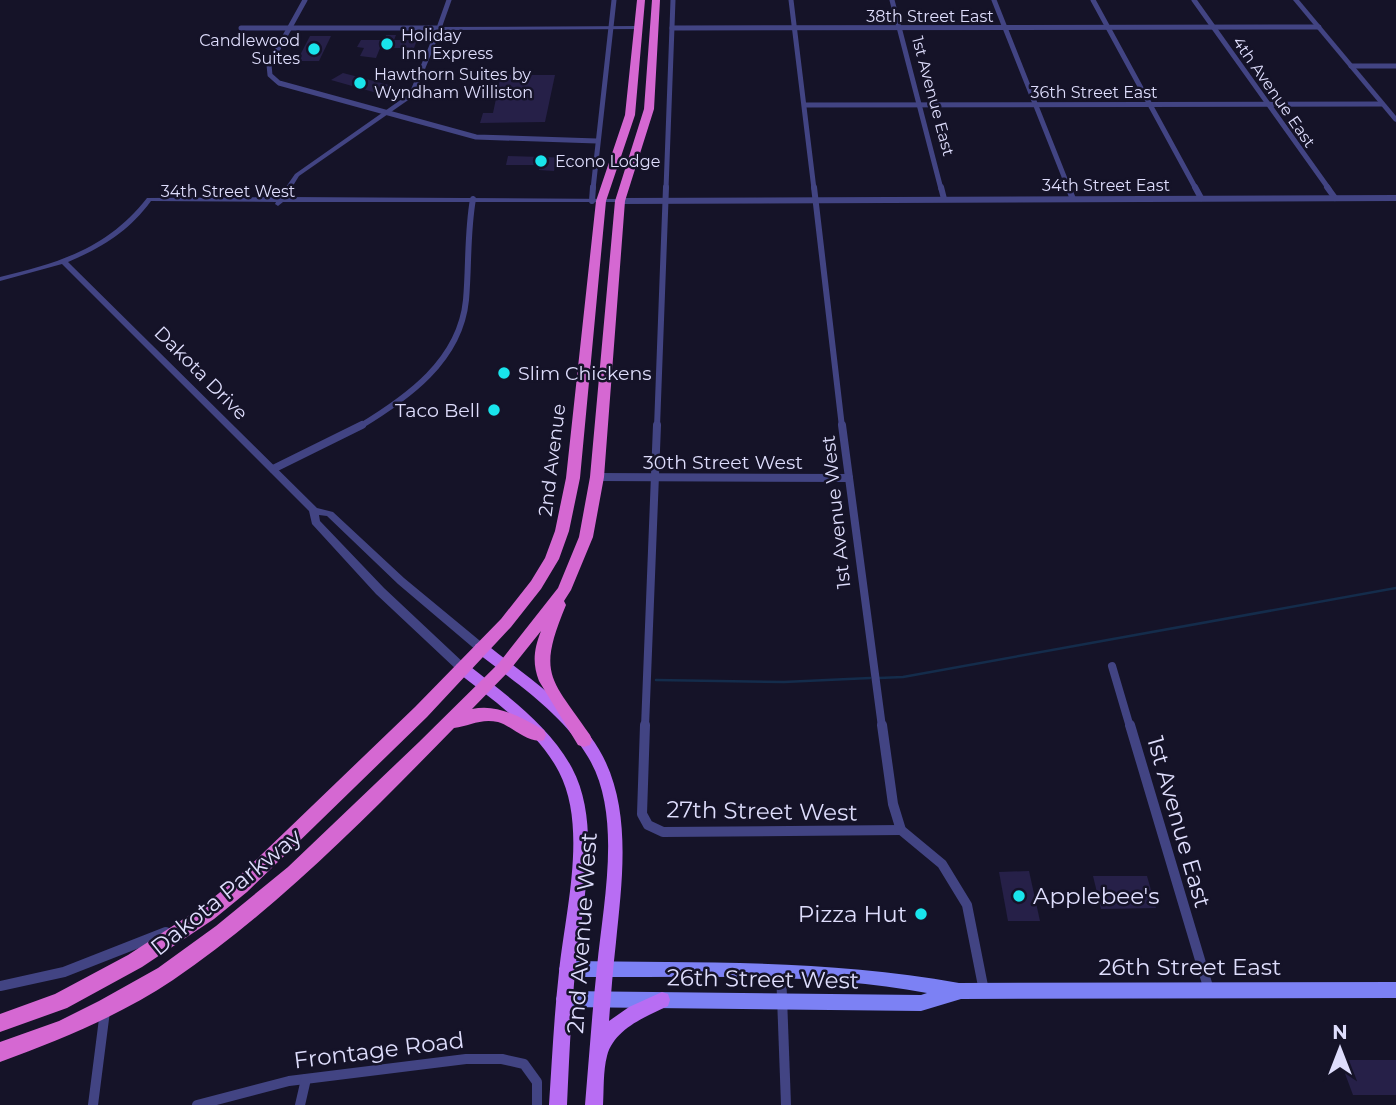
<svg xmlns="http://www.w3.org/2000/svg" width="1396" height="1105" viewBox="0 0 1396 1105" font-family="Montserrat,sans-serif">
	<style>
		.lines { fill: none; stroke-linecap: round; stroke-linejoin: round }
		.stream { stroke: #142c4b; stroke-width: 2.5 }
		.building { fill: #262048 }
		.minor-far3 { stroke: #424483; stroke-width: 5 }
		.minor-far2 { stroke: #424483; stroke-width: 6 }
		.minor-far1 { stroke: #424483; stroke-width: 8 }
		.minor { stroke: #424483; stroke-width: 10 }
		.tertiary { fill: #424483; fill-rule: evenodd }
		.secondary { fill: #7c81f4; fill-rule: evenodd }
		.primary { fill: #b86df3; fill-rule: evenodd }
		.trunk { fill: #d568d2; fill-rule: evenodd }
		.poi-dot { fill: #19e4ec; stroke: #151328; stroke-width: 2.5 }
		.labels { text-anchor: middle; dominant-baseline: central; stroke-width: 5; stroke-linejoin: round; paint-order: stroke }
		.far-street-label { font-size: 16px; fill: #deddfc; stroke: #151328 }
		.far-poi-label { font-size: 16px; fill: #deddfc; stroke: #151328; text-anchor: start }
		.street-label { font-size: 19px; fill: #deddfc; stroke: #151328 }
		.poi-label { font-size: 19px; fill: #deddfc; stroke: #151328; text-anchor: start }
		.near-street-label { font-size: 23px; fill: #deddfc; stroke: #151328 }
		.near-poi-label { font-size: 23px; fill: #deddfc; stroke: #151328; text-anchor: start }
	</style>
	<rect width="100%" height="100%" fill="#151328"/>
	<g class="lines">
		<g class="stream">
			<path d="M879,678L903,677L1396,588"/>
			<path d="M656,680L784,682L870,678"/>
		</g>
	</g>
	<g class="building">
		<path d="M386,35H396L394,40H417L414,48H380L376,58L360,56L364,48L357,47L361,40H384Z"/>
		<path d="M310,36H331L319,61H297Z"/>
		<path d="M343,73L389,85L377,93L331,80Z"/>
		<path d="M501,75H555L545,122L480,123L483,113H493Z"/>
		<path d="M508,156L576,158L574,166H555L554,171L539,170L540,165H506Z"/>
		<path d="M1029,871L1040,921H1008L999,872Z"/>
		<path d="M1093,876H1147L1156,908L1101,909Z"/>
		<path d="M1340,1060H1396V1095H1353Z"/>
	</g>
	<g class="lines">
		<g class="minor-far3">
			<path d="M305,0L269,65L270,75L279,83L476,137L597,141"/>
			<path d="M791,0L814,189"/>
			<path d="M892,0L941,189"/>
			<path d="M994,0L1069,189"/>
			<path d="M1093,0L1196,189"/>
			<path d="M1194,0L1329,189"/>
			<path d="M241,28H439L449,0"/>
			<path d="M672,28L1319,27"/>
			<path d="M1351,66H1396"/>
			<path d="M805,105L1382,104"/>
			<path d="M593,189L614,0"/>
			<path d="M666,189L673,0"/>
		</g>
		<g class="minor-far2">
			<path d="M814,187L842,427"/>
			<path d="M941,187L944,199"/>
			<path d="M1068,187L1073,199"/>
			<path d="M1195,187L1201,198"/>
			<path d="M1327,187L1335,198"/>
			<path d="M592,201L593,187"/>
			<path d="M620,201L1396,198"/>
			<path d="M359,427C407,398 460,361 466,300C469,266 467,233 473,199"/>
			<path d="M657,427L666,187"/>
		</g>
		<g class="minor-far1">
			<path d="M842,425L882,727"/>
			<path d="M273,469L362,425"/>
			<path d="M597,477L849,478"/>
			<path d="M1112,666L1130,727"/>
			<path d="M645,727L657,425"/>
		</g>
		<g class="minor">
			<path d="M645,725L642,814L648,825L663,832L901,830"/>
			<path d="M882,725L893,804L901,830L942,864L967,905L984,991"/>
			<path d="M1130,725L1209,990"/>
			<path d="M781,970L786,1105"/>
			<path d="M0,986L64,972L166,932"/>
			<path d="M93,1105L105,1011"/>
			<path d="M197,1105L289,1081L466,1059H502L524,1064L537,1082V1105"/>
			<path d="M300,1105L306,1079"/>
		</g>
		<g class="tertiary">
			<path d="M1293,0H1299L1396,116V122L1394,121Z"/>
			<path d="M638,26L640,27V29L441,30L414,96L299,176L286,197L620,199L623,201L622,202H283L278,206L275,204L276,202L151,201C128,232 103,247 68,262L317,508L333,512L404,578L485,645L486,648L485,651H477L398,584L327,516L319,515L320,521L384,588L466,665L467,668L466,671L462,672L458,671L376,594L312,524L309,511L62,264L0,281V277C59,263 108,248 147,198L279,197L295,174L409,94L437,27Z"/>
		</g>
		<path class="secondary" d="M567,961C701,963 827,959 959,983L1396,982V998L961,999L921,1011L564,1007L558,1005L556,999L558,993L564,991L921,995L927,993C809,971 687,978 567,977L561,974L559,969L561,964Z"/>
		<g class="primary">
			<path d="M481,643L486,644C522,673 562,699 590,736C634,794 623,873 616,942C613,968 611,995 609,1021L629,1007L662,992L668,994L670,1000L668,1006C645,1017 614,1029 607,1056C603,1071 604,1090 603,1105H585C589,1059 592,1013 597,967C603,904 623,814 588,757C562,713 516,683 476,652L474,648L476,644Z"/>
			<path d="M462,663L467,664C505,694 549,725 572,768C603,826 581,910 575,972C571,1016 569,1061 567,1105H549C552,1061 554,1016 559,972C565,912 588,828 559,772C538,731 493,700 457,672L455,668L457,664Z"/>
		</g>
		<g class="trunk">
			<path d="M637,0H645L635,115L606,201L580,478L569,531L559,559L541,589L511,627L427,717L247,892L214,919L142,967L67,1008L0,1032V1014L55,994L128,955L202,907L235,880L415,707L501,619L531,581L545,558L555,531L566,478L596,201L625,115Z"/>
			<path d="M652,0H660L654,109L625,201L604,477L593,537L571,590L564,601L566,605C537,675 550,677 590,735L592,740L590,745L584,747L578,745L539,681C532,663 534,649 541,631L509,671L472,709C498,703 522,718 544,730L546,735L544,740C529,745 512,726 498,722C481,718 469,726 454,728C367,817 277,909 173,980C119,1016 60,1040 0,1062V1042L59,1021L99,1001L158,968L216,926L288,867L419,742L499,663L558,588L579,537L590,477L615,201L644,109Z"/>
		</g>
	</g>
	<g class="poi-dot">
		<circle cx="387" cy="44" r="7"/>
		<circle cx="314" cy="49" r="7"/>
		<circle cx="360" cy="83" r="7"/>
		<circle cx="541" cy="161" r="7"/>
		<circle cx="504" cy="373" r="7"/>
		<circle cx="494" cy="410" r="7"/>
		<circle cx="1019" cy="896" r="7"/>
		<circle cx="921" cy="914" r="7"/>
	</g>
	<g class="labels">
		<g class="far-street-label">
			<text x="930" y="16">38th Street East</text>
			<text x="1094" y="92">36th Street East</text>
			<text transform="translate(1274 92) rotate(55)">4th Avenue East</text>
			<text transform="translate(933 96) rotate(75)">1st Avenue East</text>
			<text x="1106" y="185">34th Street East</text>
			<text x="228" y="191">34th Street West</text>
		</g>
		<g class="far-poi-label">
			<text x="401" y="35">Holiday<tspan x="401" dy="18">Inn Express</tspan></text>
			<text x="300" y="40" text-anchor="end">Candlewood<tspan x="300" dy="18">Suites</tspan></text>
			<text x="374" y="74">Hawthorn Suites by<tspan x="374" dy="18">Wyndham Williston</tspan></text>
			<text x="555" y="161">Econo Lodge</text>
		</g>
		<g class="street-label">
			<text transform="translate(201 373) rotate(45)">Dakota Drive</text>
			<text transform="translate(552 460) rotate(-83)">2nd Avenue</text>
			<text x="723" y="462">30th Street West</text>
			<text transform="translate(836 512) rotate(-96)">1st Avenue West</text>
		</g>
		<g class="poi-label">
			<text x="518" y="373">Slim Chickens</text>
			<text x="480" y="410" text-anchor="end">Taco Bell</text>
		</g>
		<g class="near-street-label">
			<text transform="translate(762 811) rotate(1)">27th Street West</text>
			<text transform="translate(1179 822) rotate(74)">1st Avenue East</text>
			<text transform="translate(226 892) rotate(-39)">Dakota Parkway</text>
			<text transform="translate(582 933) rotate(-86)">2nd Avenue West</text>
			<text x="1190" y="967">26th Street East</text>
			<text transform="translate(763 979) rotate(1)">26th Street West</text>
			<text transform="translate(379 1050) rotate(-7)">Frontage Road</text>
		</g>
		<g class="near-poi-label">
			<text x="1033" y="896">Applebee's</text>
			<text x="907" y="914" text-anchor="end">Pizza Hut</text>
		</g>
	</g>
	<g transform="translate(1340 1049)" stroke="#151328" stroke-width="5" paint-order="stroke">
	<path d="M0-5L12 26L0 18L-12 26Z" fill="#deddfc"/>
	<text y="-10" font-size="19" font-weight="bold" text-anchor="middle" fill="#deddfc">N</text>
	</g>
</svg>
